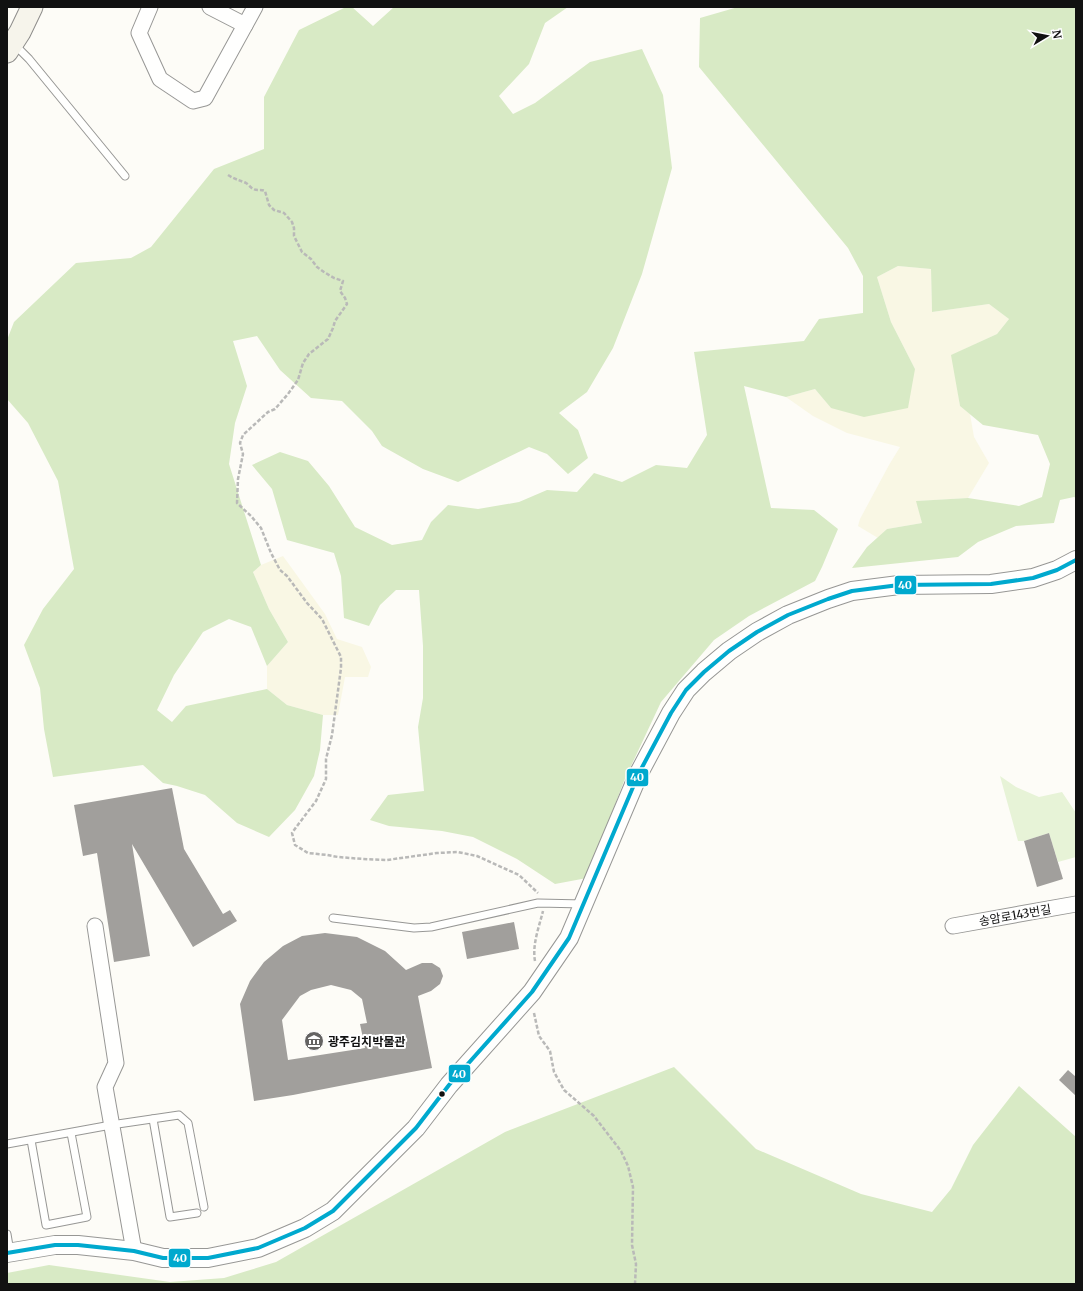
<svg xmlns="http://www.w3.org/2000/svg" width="1083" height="1291" viewBox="0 0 1083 1291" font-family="Merriweather,'Noto Sans KR',serif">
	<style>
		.farmland { fill: #f9f7e4 }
		.green { fill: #e7f3d7 }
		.forest { fill: #d8eac5 }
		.building { fill: #a19f9c; fill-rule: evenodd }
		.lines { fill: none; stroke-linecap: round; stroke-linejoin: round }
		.service-casing { stroke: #979795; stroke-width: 9 }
		.minor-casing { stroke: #979795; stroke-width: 17 }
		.tertiary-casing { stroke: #979795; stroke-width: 20 }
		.secondary-casing { stroke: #8e8d8b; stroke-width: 23 }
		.path { stroke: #b9b9b8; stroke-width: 2.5; stroke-dasharray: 4 2; stroke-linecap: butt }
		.service { stroke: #fffffe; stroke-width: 7 }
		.minor { stroke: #fffffe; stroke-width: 15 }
		.tertiary { stroke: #fffffe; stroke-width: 18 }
		.secondary { stroke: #f6f4eb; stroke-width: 21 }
		.bus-1-casing { stroke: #fff; stroke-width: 7 }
		.bus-1 { stroke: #00a9ce; stroke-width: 4 }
		.bus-dot { fill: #111; stroke: #fff; stroke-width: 1.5 }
		.labels { text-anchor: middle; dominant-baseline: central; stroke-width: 4; stroke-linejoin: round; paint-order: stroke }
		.street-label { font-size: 12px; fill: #111; stroke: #fff }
		.poi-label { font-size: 12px; font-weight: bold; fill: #111; stroke: #fff; text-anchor: start }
		.line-badge { stroke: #fff; stroke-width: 1.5 }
		.badge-label { font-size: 11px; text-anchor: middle; font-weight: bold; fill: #fff }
	</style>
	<rect width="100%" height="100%" fill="#fdfcf7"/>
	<g class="farmland">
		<path d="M898,266L931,269L932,312L989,304L1009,319L997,334L952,355L960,406L970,414L974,437L989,463L968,498L917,501L922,523L887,529L878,538L858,526L860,519L889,465L900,447L847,433L813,416L786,397L815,389L831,408L915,369L891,322L877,277Z"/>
		<path d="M283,556L325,614L337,639L362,647L371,667L368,677H345L338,715H323L287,705L267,689V666L288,642L269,609L253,572L261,565Z"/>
	</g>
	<path class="green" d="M1000,776L1016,787L1039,797L1062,792L1076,813V857L1058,862L1049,833L1024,841H1018Z"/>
	<g class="forest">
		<path d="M346,7H352L373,26L394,7H568L545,23L529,64L499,96L513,114L535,103L590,62L642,49L663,95L672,168L642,274L613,348L587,392L559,413L578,430L588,458L568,474L547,454L529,447L458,482L423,469L382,446L372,431L342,401L311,398L280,370L257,336L233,341L247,386L235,423L229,464L261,565L253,572L269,609L288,642L267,666L251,627L229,619L203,632L174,675L157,710L172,722L186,706L267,689L287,705L323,715L320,750L314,776L295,810L269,837L237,823L205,795L177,786L163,783L143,765L53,777L44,729L40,688L24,645L43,609L74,569L58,481L28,423L7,399V340L14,322L76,263L131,258L151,247L214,169L264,149V97L299,30Z"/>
		<path d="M738,7H1076V498L1074,497L1060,500L1054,523L1016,526L978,542L958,557L852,568L867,547L887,529L922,523L916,501L968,498L1019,506L1042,497L1050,464L1038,435L983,425L960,406L951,355L997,334L1009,319L989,304L932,312L931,269L898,266L877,277L891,322L915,369L908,408L864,417L831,408L815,389L786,397L744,386L771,508L814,510L838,529L822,567L815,581L749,616L714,640L661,702L624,781L587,878L555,884L517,859L473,837L442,831L389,826L370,820L388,795L424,791L418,727L423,698V646L419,590H396L380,605L369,626L344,618L341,576L334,553L287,540L272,489L252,465L280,452L308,461L329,486L355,527L392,545L422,540L431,522L448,505L478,509L519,502L547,490L577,492L594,473L622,482L656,465L687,468L707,435L694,352L804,341L819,319L863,313V276L848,248L699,67L700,18Z"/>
		<path d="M674,1067L756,1149L861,1194L932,1212L951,1189L973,1145L1019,1086L1076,1137V1284H7V1273L49,1265L170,1282L224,1278L276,1262L505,1132Z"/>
	</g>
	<g class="building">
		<path d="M172,788L184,849L223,914L230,910L237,921L193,947L132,844L150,956L114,962L97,853L83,856L74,805Z"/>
		<path d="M1049,833L1063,879L1037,887L1024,841Z"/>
		<path d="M514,922L519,949L467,959L462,932Z"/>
		<path d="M325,933L357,937L385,951L406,970L422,963H432L440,968L443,976L440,984L431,991L418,996L432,1068L293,1095L254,1101L240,1004L250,981L264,962L283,946L302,936ZM331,985L351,990L362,999L367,1023L360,1024L365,1048L288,1060L282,1020L300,996L311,990Z"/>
		<path d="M1068,1070L1076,1077V1096L1059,1080Z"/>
	</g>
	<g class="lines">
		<defs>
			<g id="service">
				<path d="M15,45L29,59L125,176"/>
				<path d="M333,918L414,928L431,927L538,903L584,904"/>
				<path d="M153,1119L170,1217L197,1213"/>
				<path d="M31,1140L46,1225L87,1217L71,1133"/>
				<path d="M7,1144L111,1125L179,1115L188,1123L204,1207"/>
				<path d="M7,1234L10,1252"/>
			</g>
			<g id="minor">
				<path d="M150,7L139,33L160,79L193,101L205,98L255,7"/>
				<path d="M210,7L245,25"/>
				<path d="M95,926L116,1063L105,1087L134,1251"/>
				<path d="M953,926L1076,904"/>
			</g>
			<path id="tertiary" d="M7,1253L55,1245H78L134,1251L163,1258H208L258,1248L305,1228L333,1211L416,1128L449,1085L532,992L569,938L639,773L671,713L686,690L704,672L729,651L757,632L788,615L828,599L852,591L899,585L991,584L1033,578L1057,570L1076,560"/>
			<path id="secondary" d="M7,52L20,32L32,7"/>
		</defs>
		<use href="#service" class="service-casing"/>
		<use href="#minor" class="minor-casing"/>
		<use href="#tertiary" class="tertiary-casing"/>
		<use href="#secondary" class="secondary-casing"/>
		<g class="path">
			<path d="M228,175C234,179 239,180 246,183C248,184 250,187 253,189C257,191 261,189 265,191L269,205L274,210L284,213L292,222L294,228V236L302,252L311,259L317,267L324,272L334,278L343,281L340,291L345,298L347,304L335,321L333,328L328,339L309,354L303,363L298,380L288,394L275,409L268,412L243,435L240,443L243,454L238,479L237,503L251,516L261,528L271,553L280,570L287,576L307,603L322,619L341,657V668L337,698L332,735L326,759V779L316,801L297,826L292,833L295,845L308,853L327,855L338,857L363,859L387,860L437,853L458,852L477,856L519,875L538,893"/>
			<path d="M535,961C532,945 539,927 543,911"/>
			<path d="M534,1013L539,1036L550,1051L554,1072L564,1090L594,1116L621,1151L628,1166L633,1187L632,1245L636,1264L635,1284"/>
		</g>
		<use href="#service" class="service"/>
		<use href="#minor" class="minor"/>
		<use href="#tertiary" class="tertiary"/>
		<use href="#secondary" class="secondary"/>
		<defs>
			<path id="bus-1" d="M7,1253L55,1245H78L134,1251L163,1258H208L258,1248L305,1228L333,1211L416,1128L449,1085L532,992L569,938L639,773L671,713L686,690L704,672L729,651L757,632L788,615L828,599L852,591L899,585L991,584L1033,578L1057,570L1076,560"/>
		</defs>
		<use href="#bus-1" class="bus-1-casing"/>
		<use href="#bus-1" class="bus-1"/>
	</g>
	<defs>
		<symbol id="museum-disc" viewBox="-11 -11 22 22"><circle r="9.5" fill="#646362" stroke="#fff"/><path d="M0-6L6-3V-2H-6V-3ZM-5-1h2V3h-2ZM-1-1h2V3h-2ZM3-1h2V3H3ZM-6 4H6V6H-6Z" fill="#fff"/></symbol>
	</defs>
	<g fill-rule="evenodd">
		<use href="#museum-disc" x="303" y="1030" width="22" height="22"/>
	</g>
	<circle class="bus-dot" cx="442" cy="1094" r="3.5"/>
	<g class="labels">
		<g class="street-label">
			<text transform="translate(1015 915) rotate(-10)">송암로143번길</text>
		</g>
		<g class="poi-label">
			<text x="328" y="1041">광주김치박물관</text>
		</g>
	</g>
	<g class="line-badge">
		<rect x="894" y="575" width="23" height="20" rx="4" fill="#00a9ce"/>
		<rect x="626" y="768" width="23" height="19" rx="4" fill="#00a9ce"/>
		<rect x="448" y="1064" width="23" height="19" rx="4" fill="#00a9ce"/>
		<rect x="168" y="1248" width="23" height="20" rx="4" fill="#00a9ce"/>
	</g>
	<g class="badge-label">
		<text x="905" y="589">40</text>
		<text x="637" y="781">40</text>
		<text x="459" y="1078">40</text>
		<text x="180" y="1262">40</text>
	</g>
	<rect width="1083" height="1291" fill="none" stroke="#111111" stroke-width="16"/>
	<g transform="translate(1047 36) rotate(80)" stroke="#ffffff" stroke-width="3" paint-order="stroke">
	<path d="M0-3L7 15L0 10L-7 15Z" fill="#111111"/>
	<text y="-6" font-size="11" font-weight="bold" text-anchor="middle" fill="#111111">N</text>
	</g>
</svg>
